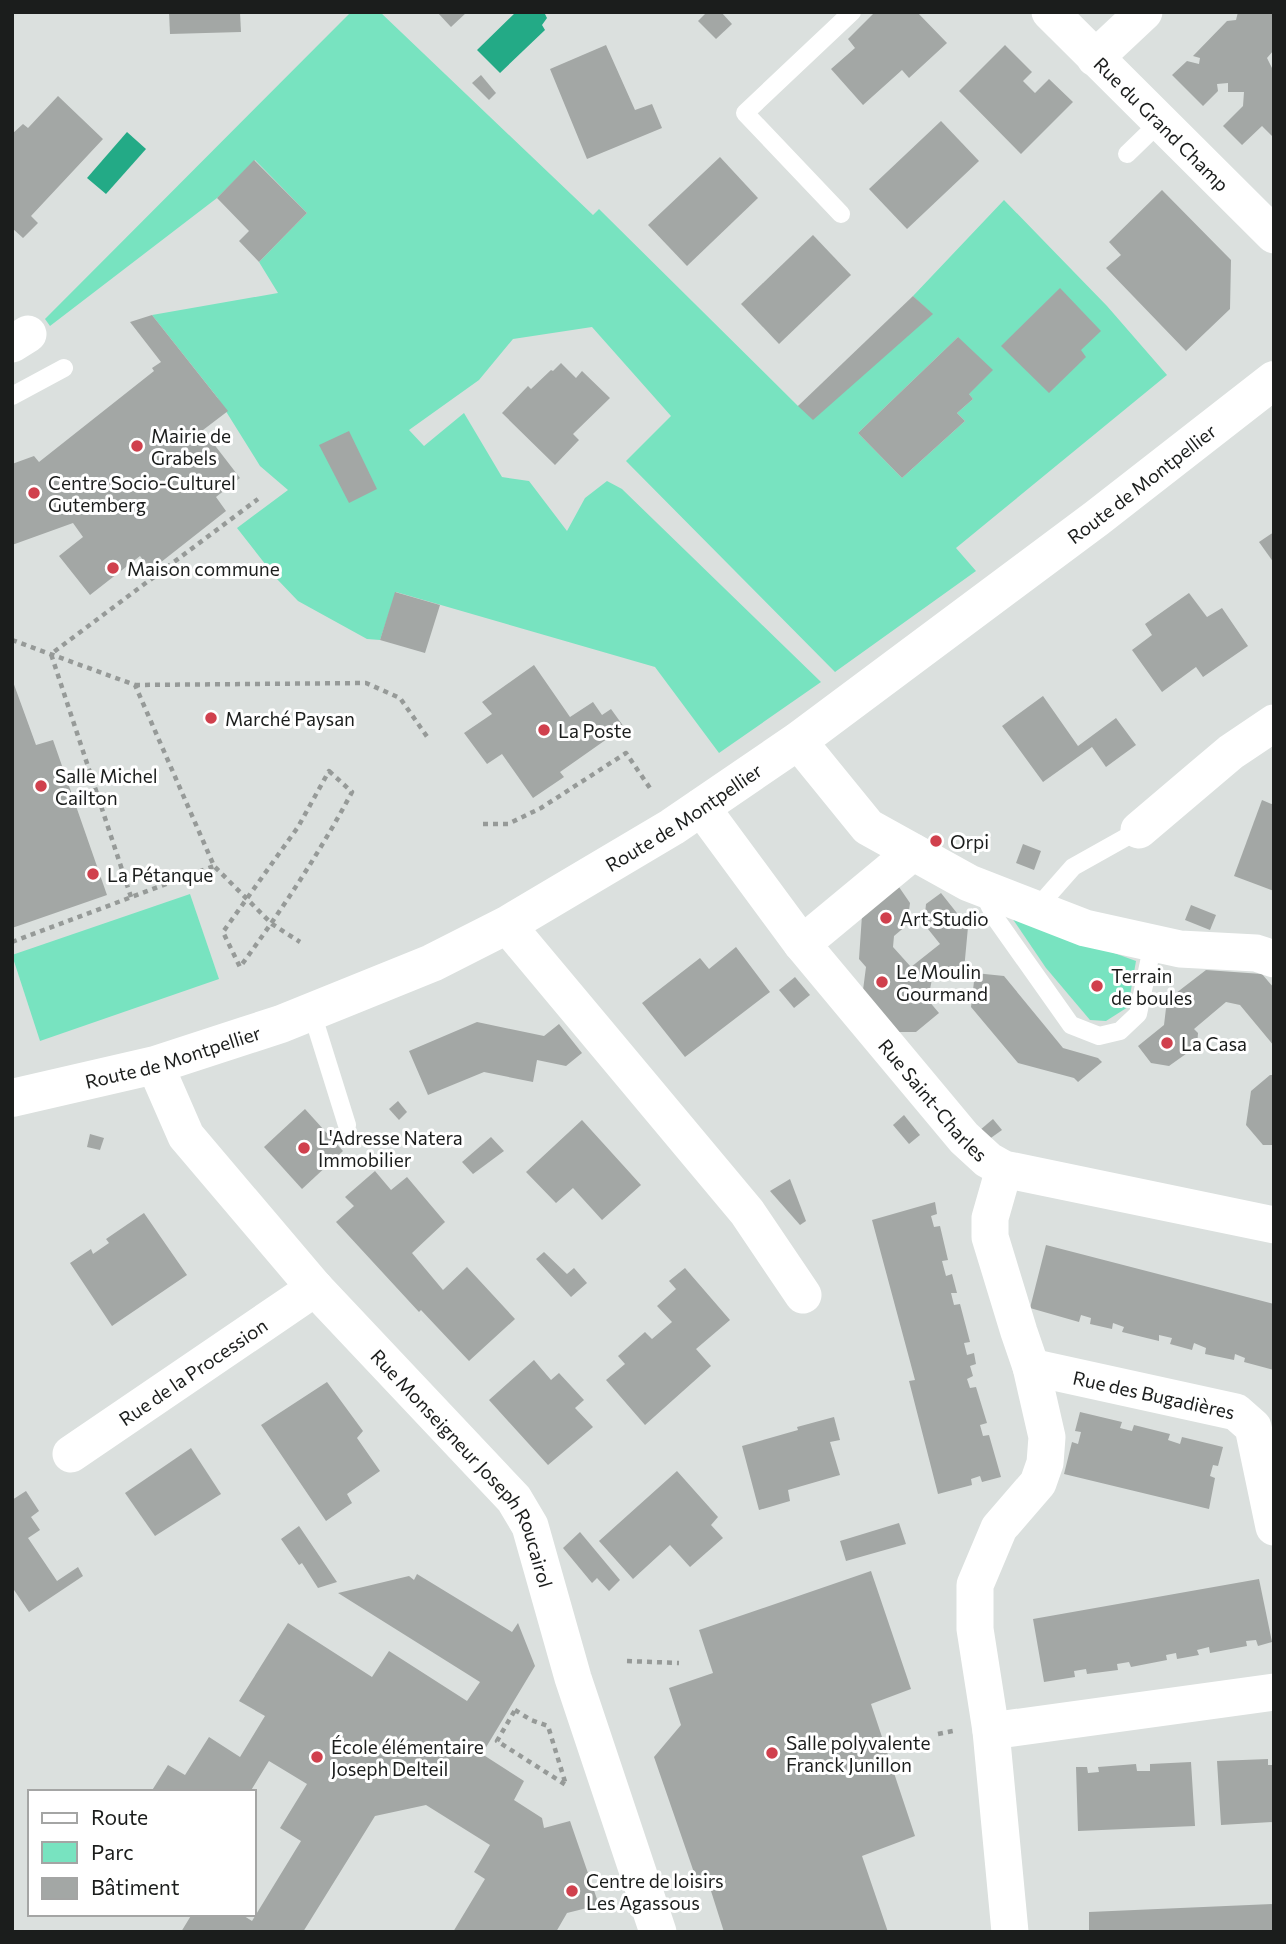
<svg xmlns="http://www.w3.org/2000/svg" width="1286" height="1944" viewBox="0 0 1286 1944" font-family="Commissioner,sans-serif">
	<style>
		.green { fill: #78e3c0; fill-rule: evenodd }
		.water { fill: #23aa86 }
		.building { fill: #a3a7a5 }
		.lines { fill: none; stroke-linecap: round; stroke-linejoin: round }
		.path { stroke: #969a98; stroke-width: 4.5; stroke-dasharray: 5 5; stroke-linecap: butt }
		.service { stroke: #fff; stroke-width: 18 }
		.minor { stroke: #fff; stroke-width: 37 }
		.tertiary { stroke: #fff; stroke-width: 38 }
		.poi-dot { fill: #d0404d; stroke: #fff; stroke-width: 2.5 }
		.labels { text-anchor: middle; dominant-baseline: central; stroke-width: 6; stroke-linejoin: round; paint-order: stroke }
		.street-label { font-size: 19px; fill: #1b1d1c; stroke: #fff }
		.poi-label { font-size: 19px; fill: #1b1d1c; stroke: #fff; text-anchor: start }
	</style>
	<rect width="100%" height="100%" fill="#dbe0de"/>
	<g class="green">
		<path d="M351,12H380L593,215L599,209L798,406L932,314L913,296L1004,200L1107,306L1167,375L956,548L976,571L835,672L626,461L671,416L592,327L513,339L479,380L409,430L424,446L464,413L502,477L529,481L567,531L585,498L607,481L622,489L821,682L719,753L655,667L396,592L380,640L367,639L298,601L276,578L237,528L288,490L260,466L217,397L152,315L278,293L259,262L307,213L255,160L217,198L50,326L45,319ZM958,337L969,394L973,399L957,413L965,421L902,478L858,433Z"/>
		<path d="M190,894L219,979L40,1041L12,955Z"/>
		<path d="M1010,915L1136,961L1128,1007L1106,1021L1090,1020L1046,968Z"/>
	</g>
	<g class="water">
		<path d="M516,12H544L547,18L542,25L545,30L500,73L477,50Z"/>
		<path d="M127,132L146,149L106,194L87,178Z"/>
	</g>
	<g class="building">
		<path d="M169,12H240L241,32L170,34Z"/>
		<path d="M437,12H467L451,27Z"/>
		<path d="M707,12H721L732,24L716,39L698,21Z"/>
		<path d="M875,12H917L947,43L909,78L902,70L863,105L831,69L855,48L848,39Z"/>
		<path d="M1238,12H1274V50L1267,58L1274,72V138L1262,126L1242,145L1223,126L1243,106L1244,92H1228V83L1217,84L1218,91L1203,106L1172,75L1187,61L1199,64L1200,58L1193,56L1227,21L1236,20Z"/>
		<path d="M606,45L635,110L652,104L662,128L587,159L550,69Z"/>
		<path d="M1005,45L1032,72L1023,81L1035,93L1049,79L1073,102L1021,154L959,91Z"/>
		<path d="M481,75L496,93L489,100L472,83Z"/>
		<path d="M58,96L103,139L31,216L38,223L23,238L12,228V134L23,124L28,128Z"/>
		<path d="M941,121L979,161L907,229L869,189Z"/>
		<path d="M720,157L758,198L687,266L648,225Z"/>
		<path d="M254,160L307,213L259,262L239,241L249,231L217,198Z"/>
		<path d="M1162,190L1231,260L1230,309L1186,351L1106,268L1121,255L1109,242Z"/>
		<path d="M813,235L851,275L779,344L741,304Z"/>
		<path d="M1060,288L1101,331L1081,350L1086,357L1049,393L1001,346Z"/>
		<path d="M913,296L933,314L813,420L798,406Z"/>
		<path d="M152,315L228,411L203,430L240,478L216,497L226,511L151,570L140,556L90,595L59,556L83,537L73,523L12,545V464L34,456L39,462L154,371L152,368L161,362L130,322Z"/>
		<path d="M958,337L993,370L969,394L973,399L957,413L965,421L902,478L858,433Z"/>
		<path d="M561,363L576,378L582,371L610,398L573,434L579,440L555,465L502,413L528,386L531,389L551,370L553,371Z"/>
		<path d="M349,431L377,489L349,503L319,445Z"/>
		<path d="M1274,532V563L1259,542Z"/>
		<path d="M395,592L440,605L425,653L380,640Z"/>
		<path d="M1189,593L1207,617L1222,608L1248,646L1203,677L1196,667L1162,692L1132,650L1152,635L1145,624Z"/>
		<path d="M534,665L570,717L593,702L602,715L611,709L624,727L560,772L564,777L533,798L502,754L487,764L464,733L492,714L482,702Z"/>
		<path d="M12,679L36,745L53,740L107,895L12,928Z"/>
		<path d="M1043,696L1078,746L1116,718L1136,745L1106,767L1092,747L1043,782L1002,726Z"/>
		<path d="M1262,800L1274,805V891L1234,876Z"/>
		<path d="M1023,844L1041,851L1034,870L1016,863Z"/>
		<path d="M899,887L910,903L907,925L894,936L893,947L911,967L940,944L924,924L926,904L941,893L968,927L964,970L945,969L932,979L928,1000L939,1013L916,1032H899L863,990L866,967L859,959L862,915Z"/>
		<path d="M1191,905L1216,915L1210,930L1185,920Z"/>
		<path d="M736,947L770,992L685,1057L642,1003L700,958L709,969Z"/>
		<path d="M1206,970L1262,974L1274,988V1046L1240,1005L1226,1002L1194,1029L1198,1033L1197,1046L1169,1066L1151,1063L1138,1046L1164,1025L1167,1000Z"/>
		<path d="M975,973L1004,976L1063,1048L1098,1058L1102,1062L1078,1082L1074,1078L1018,1063L971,1007Z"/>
		<path d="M795,977L810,995L794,1008L779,990Z"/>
		<path d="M477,1022L544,1036L559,1024L582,1053L566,1066L537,1060L533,1082L484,1072L428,1095L409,1051Z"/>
		<path d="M1270,1075H1274V1145H1263L1246,1125L1251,1091Z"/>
		<path d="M398,1101L407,1112L399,1120L389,1109Z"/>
		<path d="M305,1109L343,1151L302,1189L264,1147Z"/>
		<path d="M904,1115L920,1135L909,1144L893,1125Z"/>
		<path d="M993,1119L1002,1130L988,1140L980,1130Z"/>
		<path d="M582,1120L641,1185L602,1220L573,1188L556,1203L526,1172Z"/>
		<path d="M90,1134L104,1138L100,1150L87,1147Z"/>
		<path d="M491,1137L504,1151L473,1174L462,1162Z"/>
		<path d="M375,1171L391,1190L407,1177L445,1222L412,1253L443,1290L467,1267L515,1319L469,1361L421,1310L419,1312L336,1222L354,1206L345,1197Z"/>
		<path d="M790,1179L806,1221L800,1225L770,1191Z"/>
		<path d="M935,1202L937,1214L931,1216L934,1227L940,1226L948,1260L942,1261L946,1276L952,1274L957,1293H951L954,1305L960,1304L970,1342L964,1343L967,1355L974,1353L976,1364L970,1366L973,1376L967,1379L970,1388L976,1387L987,1423L980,1425L983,1436L989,1435L1001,1477L982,1482L980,1476L971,1479L972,1485L938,1494L909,1381L915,1380L872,1220Z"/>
		<path d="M144,1213L187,1275L112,1326L70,1263L91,1249L93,1254L109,1243L106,1239Z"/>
		<path d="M1046,1245L1274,1304V1370L1244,1362L1245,1358L1235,1354L1234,1360L1205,1354L1206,1348L1194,1343L1192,1350L1170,1344L1172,1338L1159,1335V1341L1122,1332L1124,1327L1113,1323L1112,1329L1090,1324L1091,1318L1081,1315L1079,1322L1030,1308Z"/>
		<path d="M544,1252L567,1274L574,1268L587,1283L571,1297L536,1259Z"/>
		<path d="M685,1268L730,1320L696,1349L711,1366L645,1425L606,1380L625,1364L618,1356L645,1332L652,1339L672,1322L657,1306L676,1289L669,1281Z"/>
		<path d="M534,1360L551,1380L559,1373L584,1400L575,1408L593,1427L548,1465L489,1400Z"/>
		<path d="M327,1382L363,1431L357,1438L380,1471L347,1494L352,1503L326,1521L261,1425Z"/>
		<path d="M1080,1412L1122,1422L1120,1428L1132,1431L1134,1425L1170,1434L1168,1440L1180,1444L1182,1437L1223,1447L1218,1466L1213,1465L1210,1476L1215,1478L1209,1509L1064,1474L1072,1442L1078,1444L1081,1432L1075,1431Z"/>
		<path d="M834,1417L840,1440L830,1442L840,1475L788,1490L790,1501L759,1510L742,1446L798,1430L797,1427Z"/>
		<path d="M191,1448L221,1494L155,1536L125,1493Z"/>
		<path d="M677,1471L718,1517L711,1525L723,1538L690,1567L670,1545L633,1579L599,1541Z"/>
		<path d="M26,1491L39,1511L31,1517L40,1530L28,1538L57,1581L78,1567L83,1576L29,1612L12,1587V1500Z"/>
		<path d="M899,1523L906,1544L846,1561L840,1541Z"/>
		<path d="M299,1526L337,1582L318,1588L302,1563L299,1565L281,1539Z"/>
		<path d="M580,1532L620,1580L609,1591L597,1578L592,1583L563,1548Z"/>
		<path d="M871,1571L911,1689L871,1704L915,1836L862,1856L888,1932H724L711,1891L699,1887L654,1757L681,1725L669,1688L713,1673L699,1630Z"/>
		<path d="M417,1574L512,1632L518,1623L535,1666L482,1754L524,1781L514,1800L542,1818L544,1828L570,1821L599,1905L567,1913L556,1932H453L485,1879L474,1872L490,1845L426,1805L375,1816L303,1932H181L192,1914H241L252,1921L301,1841L280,1828L307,1784L269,1761L250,1792H151L168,1765L185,1775L209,1737L240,1757L265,1716L239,1701L288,1623L372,1677L389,1651L467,1701L480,1682L338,1593L409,1576L414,1580Z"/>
		<path d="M1259,1579L1272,1642L1258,1646L1256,1640L1246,1641L1247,1646L1210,1653L1209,1647L1197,1650L1199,1655L1177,1659L1176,1653L1166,1655L1167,1660L1131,1667L1129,1662L1117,1664L1118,1670L1087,1674L1086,1669L1074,1671L1075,1677L1044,1682L1033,1619Z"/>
		<path d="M1268,1759V1765H1274V1822L1221,1825L1217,1761Z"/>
		<path d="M1191,1762L1195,1826L1078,1831L1076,1767H1087L1088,1773L1099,1772L1098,1767L1136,1764L1137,1771H1150V1764Z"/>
		<path d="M1274,1904V1932H1089V1912Z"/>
	</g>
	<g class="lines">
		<g class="path">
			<path d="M12,640L135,685L214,866L272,924L300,942"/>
			<path d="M135,685L366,683L400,698L428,738"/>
			<path d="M329,771L352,792C319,854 281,911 240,967L223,932L298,827Z"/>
			<path d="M483,824H508L541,808L626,753L652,791"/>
			<path d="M131,897L51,654L258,499"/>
			<path d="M12,942L214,866"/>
			<path d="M627,1661L679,1663"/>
			<path d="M515,1710L531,1720L548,1726L566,1785L497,1741Z"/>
			<path d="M938,1734L953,1731"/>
		</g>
		<g class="service">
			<path d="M1127,154L1159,123"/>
			<path d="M841,214L745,113L852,12"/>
			<path d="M12,396L64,368"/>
			<path d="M983,892L996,919L1071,1025L1099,1036L1120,1031L1138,1014L1153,943"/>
			<path d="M1036,909L1073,867L1139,830"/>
			<path d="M312,1013L347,1125"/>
		</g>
		<g class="minor">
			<path id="s1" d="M1050,12L1274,235"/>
			<path d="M1095,58L1144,12"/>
			<path d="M12,344L28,334"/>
			<path d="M798,741L868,827L969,883L1085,928L1180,949L1256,953L1274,959"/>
			<path id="s2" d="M701,807L802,944L964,1138L988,1160L1004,1169L1274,1225"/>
			<path d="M1139,830L1231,752L1274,723"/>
			<path d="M507,925L747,1212L803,1295"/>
			<path d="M802,944L913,852"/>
			<path id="s3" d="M155,1065L186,1136L315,1288L514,1499L530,1526L573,1678L658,1932"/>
			<path d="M1004,1169L990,1218V1237L1019,1332L1031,1367L1047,1437L1045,1463L1038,1483L999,1528L975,1585V1629L991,1731L1010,1932"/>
			<path id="s4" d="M1031,1367L1236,1412L1253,1427L1274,1527"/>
			<path id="s5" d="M71,1454L315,1288"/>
			<path d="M991,1731L1274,1692"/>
		</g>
		<path class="tertiary" id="s6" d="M12,1098L155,1065L281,1024L432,963L507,925L672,827L798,741L1097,518L1274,380"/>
	</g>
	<g class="poi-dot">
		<circle cx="137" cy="446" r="7"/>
		<circle cx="34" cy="493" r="7"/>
		<circle cx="113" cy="568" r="7"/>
		<circle cx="211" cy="718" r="7"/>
		<circle cx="544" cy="730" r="7"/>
		<circle cx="41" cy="786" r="7"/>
		<circle cx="936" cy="841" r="7"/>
		<circle cx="93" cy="874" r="7"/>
		<circle cx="886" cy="918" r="7"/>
		<circle cx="882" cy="982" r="7"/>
		<circle cx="1097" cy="986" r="7"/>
		<circle cx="1167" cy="1043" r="7"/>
		<circle cx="304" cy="1148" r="7"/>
		<circle cx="772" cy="1753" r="7"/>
		<circle cx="317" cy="1757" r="7"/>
		<circle cx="572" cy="1891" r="7"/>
	</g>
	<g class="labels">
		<g class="street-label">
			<text stroke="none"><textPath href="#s1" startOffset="158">Rue du Grand Champ</textPath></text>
			<text stroke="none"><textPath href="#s6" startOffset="1300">Route de Montpellier</textPath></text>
			<text stroke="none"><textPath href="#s6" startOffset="733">Route de Montpellier</textPath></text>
			<text stroke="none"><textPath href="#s6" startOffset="166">Route de Montpellier</textPath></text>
			<text stroke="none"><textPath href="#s2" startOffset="374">Rue Saint-Charles</textPath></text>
			<text stroke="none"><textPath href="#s5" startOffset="147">Rue de la Procession</textPath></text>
			<text stroke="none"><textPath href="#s4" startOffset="126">Rue des Bugadières</textPath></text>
			<text stroke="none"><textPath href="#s3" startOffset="513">Rue Monseigneur Joseph Roucairol</textPath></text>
		</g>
		<g class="poi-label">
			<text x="151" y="435">Mairie de<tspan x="151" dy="22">Grabels</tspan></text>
			<text x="48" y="482">Centre Socio-Culturel<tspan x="48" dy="22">Gutemberg</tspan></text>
			<text x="127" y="568">Maison commune</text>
			<text x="225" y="718">Marché Paysan</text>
			<text x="558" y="730">La Poste</text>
			<text x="55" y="775">Salle Michel<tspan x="55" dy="22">Cailton</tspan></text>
			<text x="950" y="841">Orpi</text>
			<text x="107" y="874">La Pétanque</text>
			<text x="900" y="918">Art Studio</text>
			<text x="896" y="971">Le Moulin<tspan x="896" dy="22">Gourmand</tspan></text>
			<text x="1111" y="975">Terrain<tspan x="1111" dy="22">de boules</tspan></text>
			<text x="1181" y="1043">La Casa</text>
			<text x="318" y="1137">L'Adresse Natera<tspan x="318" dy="22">Immobilier</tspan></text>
			<text x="786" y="1742">Salle polyvalente<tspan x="786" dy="22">Franck Junillon</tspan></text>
			<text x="331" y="1746">École élémentaire<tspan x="331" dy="22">Joseph Delteil</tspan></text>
			<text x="586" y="1880">Centre de loisirs<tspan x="586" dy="22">Les Agassous</tspan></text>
		</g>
	</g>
	<rect width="1286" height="1944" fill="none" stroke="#1b1d1c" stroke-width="28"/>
	<rect x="28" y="1790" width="228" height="126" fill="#ffffff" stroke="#a4a5a4" stroke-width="2"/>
	<rect x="42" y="1813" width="35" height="10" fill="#ffffff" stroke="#a4a5a4" stroke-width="2"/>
	<text x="91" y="1825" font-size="21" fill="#1b1d1c">Route</text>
	<rect x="42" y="1842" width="35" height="21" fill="#78e3c0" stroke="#a4a5a4" stroke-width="2"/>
	<text x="91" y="1860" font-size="21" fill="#1b1d1c">Parc</text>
	<rect x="42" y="1878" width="35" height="21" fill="#a3a7a5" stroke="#a4a5a4" stroke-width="2"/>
	<text x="91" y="1895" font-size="21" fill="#1b1d1c">Bâtiment</text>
</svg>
